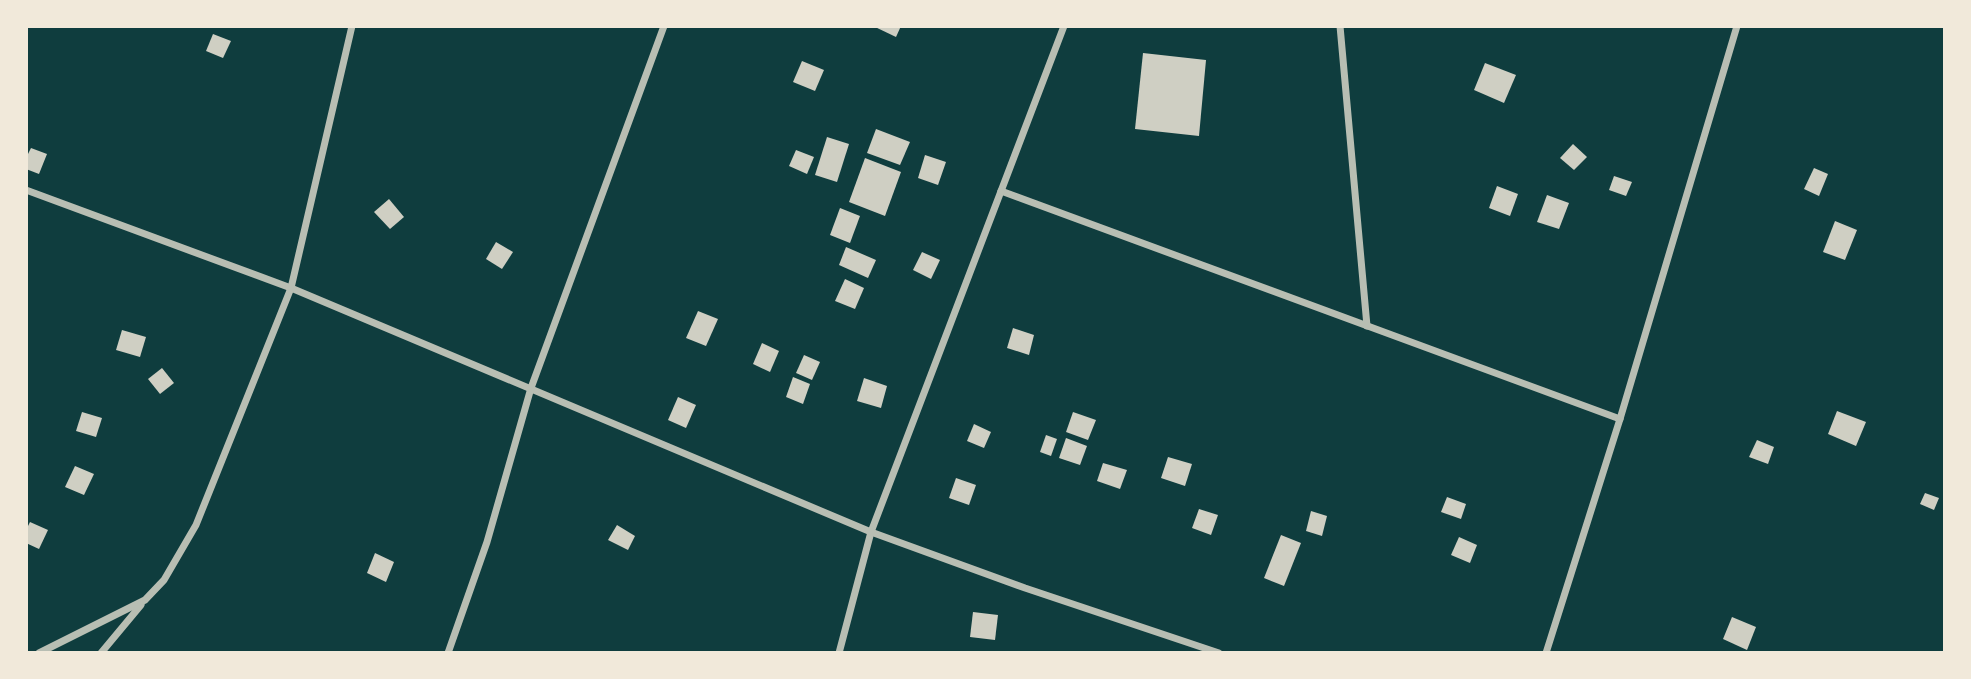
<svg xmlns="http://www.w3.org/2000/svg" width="1971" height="679" viewBox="0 0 1971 679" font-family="'DejaVu Sans',sans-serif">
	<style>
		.building { fill: #cfcfc3 }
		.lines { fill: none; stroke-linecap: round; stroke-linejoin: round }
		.minor { stroke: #b8beb3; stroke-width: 7 }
	</style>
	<rect width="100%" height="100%" fill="#0f3d3e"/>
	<g class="building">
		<path d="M873,26H901L896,37Z"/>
		<path d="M213,34L231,41L223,58L206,51Z"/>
		<path d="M1143,53L1206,60L1199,136L1135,129Z"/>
		<path d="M802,61L824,70L815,91L793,82Z"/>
		<path d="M1485,63L1516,75L1504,103L1474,90Z"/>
		<path d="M876,129L910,142L900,165L867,153Z"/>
		<path d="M827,137L849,144L837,182L815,175Z"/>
		<path d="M1573,144L1587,157L1574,170L1560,158Z"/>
		<path d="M31,148L47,154L39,174L26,169V158Z"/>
		<path d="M796,150L814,157L807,174L789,166Z"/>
		<path d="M925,155L946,162L938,185L918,178Z"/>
		<path d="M865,158L901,172L885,216L849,202Z"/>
		<path d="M1814,168L1828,174L1819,196L1804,189Z"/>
		<path d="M1614,176L1632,182L1626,196L1609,190Z"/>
		<path d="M1497,186L1518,194L1510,216L1489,208Z"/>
		<path d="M1547,195L1569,203L1559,229L1537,222Z"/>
		<path d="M389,199L404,217L390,229L374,212Z"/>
		<path d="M840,208L860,216L850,243L830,235Z"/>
		<path d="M1835,221L1857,230L1845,260L1823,252Z"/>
		<path d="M496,242L513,252L502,269L486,259Z"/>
		<path d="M846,247L876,260L868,278L839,265Z"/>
		<path d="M922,252L940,260L931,279L913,270Z"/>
		<path d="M845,279L864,288L855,309L835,301Z"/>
		<path d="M698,311L718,319L706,346L686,338Z"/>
		<path d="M1013,328L1034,335L1029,355L1007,348Z"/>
		<path d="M122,330L146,337L140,357L116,350Z"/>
		<path d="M762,343L779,351L770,372L753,364Z"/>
		<path d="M804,355L820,362L812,380L796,373Z"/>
		<path d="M162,368L174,383L160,394L148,379Z"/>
		<path d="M793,377L810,384L803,404L786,397Z"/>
		<path d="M864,378L887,386L881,408L857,401Z"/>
		<path d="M678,397L696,405L686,428L668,420Z"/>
		<path d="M1837,411L1866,422L1856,446L1828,434Z"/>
		<path d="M82,412L102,418L96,437L76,431Z"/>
		<path d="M1073,412L1096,420L1088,440L1066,432Z"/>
		<path d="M974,424L991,432L984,448L967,441Z"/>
		<path d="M1046,435L1057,439L1051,456L1040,452Z"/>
		<path d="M1066,438L1087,446L1080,465L1059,458Z"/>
		<path d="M1757,440L1774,447L1768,464L1749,457Z"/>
		<path d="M1168,457L1192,464L1185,486L1161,478Z"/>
		<path d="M1103,463L1127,470L1120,489L1097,481Z"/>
		<path d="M75,466L94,474L84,495L65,487Z"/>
		<path d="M956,478L976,485L969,505L949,498Z"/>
		<path d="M1925,493L1939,498L1934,510L1920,504Z"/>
		<path d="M1447,497L1466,504L1461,519L1441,512Z"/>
		<path d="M1199,509L1218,515L1211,535L1192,528Z"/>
		<path d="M1311,511L1327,516L1322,536L1306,531Z"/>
		<path d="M30,522L48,530L39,549L26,543V530Z"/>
		<path d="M617,525L635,536L628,550L608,540Z"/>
		<path d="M1281,535L1301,543L1284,586L1264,578Z"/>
		<path d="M1459,537L1477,545L1470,563L1451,555Z"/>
		<path d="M375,553L394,562L386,582L367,573Z"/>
		<path d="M973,612L998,615L995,640L970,637Z"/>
		<path d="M1732,617L1756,627L1747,650L1723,639Z"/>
	</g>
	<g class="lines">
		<g class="minor">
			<path d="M1340,26L1367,326"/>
			<path d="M26,190L291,288L871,532L1025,588L1219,653"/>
			<path d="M1001,191L1620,419"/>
			<path d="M39,653L145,600L164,580L196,525L291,288L352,26"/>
			<path d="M101,653L141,605"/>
			<path d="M448,653L487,542L531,388L664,26"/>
			<path d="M839,653L871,532L1064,26"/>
			<path d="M1546,653L1620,419L1737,26"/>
		</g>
	</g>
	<rect width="1971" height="679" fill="none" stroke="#f1e9da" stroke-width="56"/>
</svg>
